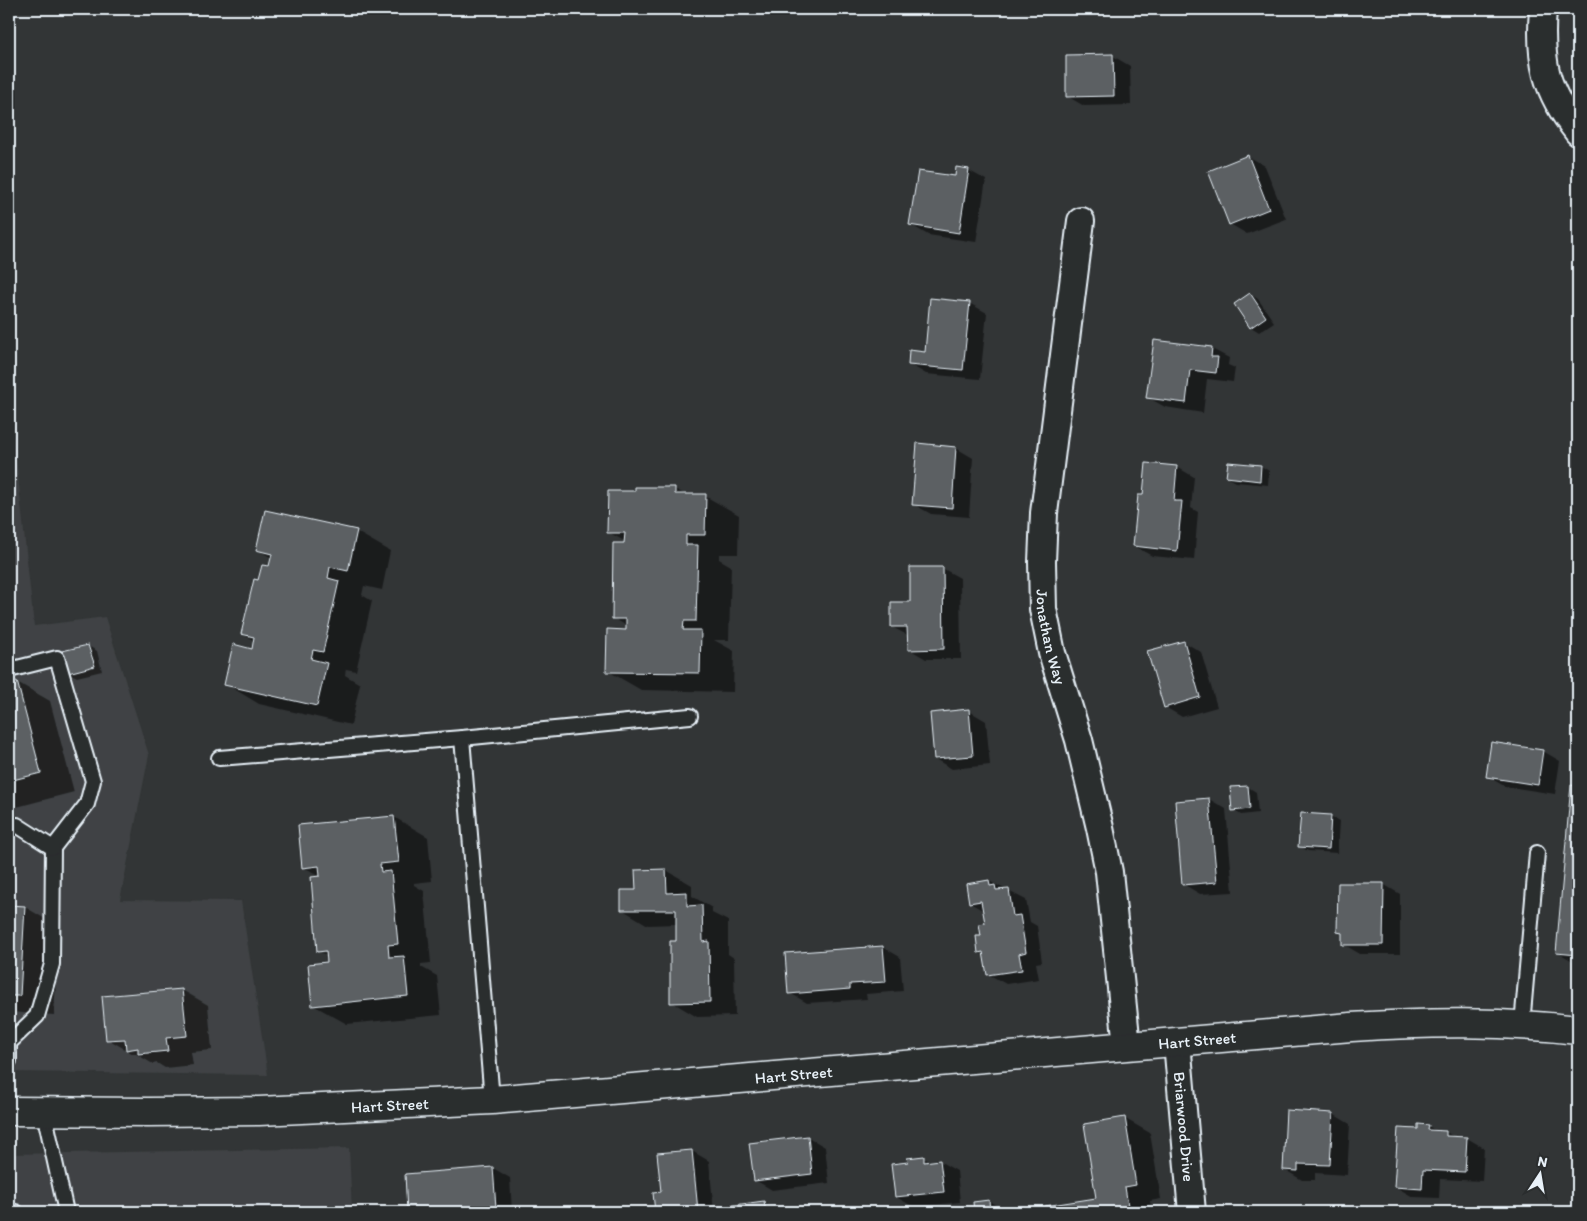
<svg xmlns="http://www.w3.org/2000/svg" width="1587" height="1221" viewBox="0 0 1587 1221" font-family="Itim,sans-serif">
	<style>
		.built { fill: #3f4244 }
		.shadow { fill: #0007 }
		.building { fill: #5c6063; stroke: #e8f1f8 }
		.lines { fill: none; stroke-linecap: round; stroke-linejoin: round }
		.service-casing { stroke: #e8f1f8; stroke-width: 18 }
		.minor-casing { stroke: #e8f1f8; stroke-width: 30 }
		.tertiary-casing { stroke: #e8f1f8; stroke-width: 31 }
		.service { stroke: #2a2d2e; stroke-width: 14 }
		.minor { stroke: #2a2d2e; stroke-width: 26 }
		.tertiary { stroke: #2a2d2e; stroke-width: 28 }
		.labels { text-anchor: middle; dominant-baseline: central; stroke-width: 4; stroke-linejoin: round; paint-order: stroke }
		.street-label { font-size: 16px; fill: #e8f1f8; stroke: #2a2d2e }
	</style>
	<rect width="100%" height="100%" fill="#323536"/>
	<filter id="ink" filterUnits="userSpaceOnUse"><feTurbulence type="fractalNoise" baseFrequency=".02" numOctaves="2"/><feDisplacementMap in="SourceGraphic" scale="10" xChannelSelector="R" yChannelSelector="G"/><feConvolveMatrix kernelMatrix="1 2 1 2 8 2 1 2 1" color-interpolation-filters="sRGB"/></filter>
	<g filter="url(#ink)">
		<g class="built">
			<path d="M9,391L34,626L105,617L149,755L120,900L241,901L268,1075L9,1072Z"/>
			<path d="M349,1148L352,1212H9V1154Z"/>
		</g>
		<g class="shadow">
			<path d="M1211,9H1234L1221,14Z"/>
			<path d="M1113,56L1130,66L1131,105L1084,106L1067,96Z"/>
			<path d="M1248,156L1265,166L1286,219L1247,234L1230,224Z"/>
			<path d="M968,170L986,180L976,242L928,235L911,225Z"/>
			<path d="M1250,294L1258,299L1274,322L1259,332L1251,327Z"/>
			<path d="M969,303L987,313L980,379L926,374L909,364L926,353Z"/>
			<path d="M1155,341L1212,349L1229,358L1228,365L1235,368L1233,382L1207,379L1203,413L1165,407L1147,397Z"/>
			<path d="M956,448L973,458L969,517L931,514L913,504Z"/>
			<path d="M1229,463L1261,466L1269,471L1268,485L1236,482L1227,477Z"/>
			<path d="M1147,464L1177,467L1194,477L1191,508L1198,512L1194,560L1152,556L1134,546L1144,496Z"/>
			<path d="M675,489L686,495L705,496L739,515L738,554H719V559L731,566L729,640H714L734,651L733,692L641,690L608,671L627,631V626L613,618L626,542L608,532L636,493Z"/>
			<path d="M266,511L357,532L390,551L382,590L364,586L362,595L372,601L356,671L346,669L345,675L360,684L351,725L259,704L226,684L253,650L255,641L242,634L259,582L270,568L272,558L258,550Z"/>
			<path d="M942,568L960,578L961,659H926L909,649V636L892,627Z"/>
			<path d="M1184,642L1201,652L1217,707L1182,717L1165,707Z"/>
			<path d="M88,646L97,651L102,671L77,677L69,673Z"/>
			<path d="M17,682L50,701L74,792L9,809V684Z"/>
			<path d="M969,711L986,721L990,765L952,769L935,759Z"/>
			<path d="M1492,743L1543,751L1560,761L1555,794L1504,786L1487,776Z"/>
			<path d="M1248,787L1256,792L1258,813L1241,815L1233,810Z"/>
			<path d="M1572,787H1578V964L1557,952Z"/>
			<path d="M1209,799L1226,809L1233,892L1200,894L1183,884Z"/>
			<path d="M1330,816L1339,821L1337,853L1308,851L1299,846Z"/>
			<path d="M394,817L428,837L432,881L414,883V885L424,891L431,963L421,964V967L437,976L441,1015L347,1024L313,1005L328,963V956L319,951L321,877L304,867L300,826Z"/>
			<path d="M666,870L692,885V896L712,908V913L728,921V954L734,958L735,1016L697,1017L672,1002L677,942V924L648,925L623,910L637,891Z"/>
			<path d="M989,881L1026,900L1030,922L1037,926L1042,962L1036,963L1039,979L1006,984L988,974L985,956L980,952L986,924L984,911L970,903L968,885Z"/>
			<path d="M1383,884L1400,894V954H1360L1343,944V934L1339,932Z"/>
			<path d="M9,907H25L59,927L54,1015L9,1012Z"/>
			<path d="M883,947L900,957L903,991L866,994L867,999L807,1003L790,993L787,954Z"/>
			<path d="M182,990L208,1005L212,1050L191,1052L193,1065L165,1068L157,1063L153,1064L136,1054H133L108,1039Z"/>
			<path d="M1333,1114L1350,1124L1347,1175L1315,1173V1180H1302L1285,1170Z"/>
			<path d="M1124,1118L1150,1133L1161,1199L1150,1201L1152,1212H1048L1047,1207L1097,1199Z"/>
			<path d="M1428,1126L1438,1132H1446L1456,1138H1467L1484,1148L1482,1181L1440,1179L1439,1198L1413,1197L1396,1187L1419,1130Z"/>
			<path d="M808,1137L825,1147L829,1183L772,1190L755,1180Z"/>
			<path d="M692,1151L709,1161L714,1212H656L654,1194L663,1193Z"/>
			<path d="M923,1158L931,1162L939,1161L957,1171L960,1202L914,1207L896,1197L909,1163Z"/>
			<path d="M493,1168L510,1178L512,1212H409L406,1175Z"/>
			<path d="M989,1201L997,1206L998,1212H975L974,1203Z"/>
			<path d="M764,1202L781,1212H729V1207Z"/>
		</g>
		<g class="building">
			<path d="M1113,54L1114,96L1066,97V55Z"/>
			<path d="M1248,155L1269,209L1229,225L1208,171Z"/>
			<path d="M956,167L969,169L959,233L909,225L918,171L955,176Z"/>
			<path d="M1250,293L1266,317L1250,328L1234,304Z"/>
			<path d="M930,298L970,302L963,370L908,365L909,350L925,352Z"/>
			<path d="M1154,340L1212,347L1211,357H1218L1216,373L1190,370L1186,403L1146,398Z"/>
			<path d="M917,443L956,447L952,508L912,505Z"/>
			<path d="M1228,462L1261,465L1260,481L1226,477Z"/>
			<path d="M1146,463L1177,466L1174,501H1182L1177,551L1133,546L1138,495H1143Z"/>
			<path d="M635,487H675V494H706L705,535H686V545H698L696,621H684L683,630H701L700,673L606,672L607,629L626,630V619H612L613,543H624L625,533H607L608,491H635Z"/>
			<path d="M265,510L357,530L348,571L330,567L328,578L339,581L323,652L313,650L311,659L327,663L317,706L224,685L233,644L252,649L254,637L241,634L254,579L258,580L262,565L269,566L272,554L256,550Z"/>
			<path d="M910,567H943L944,649L908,650L907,627H891V602H910Z"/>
			<path d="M1184,641L1200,697L1164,708L1147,651Z"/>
			<path d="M88,645L95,666L68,673L62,651Z"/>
			<path d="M17,681L41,773L9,781V683Z"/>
			<path d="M969,709L973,756L934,759L930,713Z"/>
			<path d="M1491,742L1543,750L1538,785L1486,777Z"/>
			<path d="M1571,785L1578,786V955L1556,953Z"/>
			<path d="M1248,786L1250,809L1232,811L1230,787Z"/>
			<path d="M1209,798L1217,882L1182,885L1175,801Z"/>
			<path d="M1301,813L1331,815L1329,849L1298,847Z"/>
			<path d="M394,816L399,862L380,864L381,872L391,871L398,944L388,945L389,957L404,956L408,996L312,1006L308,964L327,962L326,951L317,952L311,877L320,876L319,866L302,868L298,825Z"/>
			<path d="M666,869L667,893L687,892V906L702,905L703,942L709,941L710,1002L670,1003V941H676V910H621V890H636L635,870Z"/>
			<path d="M989,880L990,886L995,885L996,890L1009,889L1013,916L1020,915L1026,952L1019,954L1022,970L987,975L983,952L978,953L976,936H981L979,924L985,923L981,901L969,903L966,884Z"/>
			<path d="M1338,883H1384L1383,945H1342V933L1337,932Z"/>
			<path d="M9,905L25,906L20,996H9Z"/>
			<path d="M883,946L886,982L850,984V989L788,994L785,953Z"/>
			<path d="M182,989L187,1036L166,1038L168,1051L138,1054V1048L126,1050L125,1039L106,1040L102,996Z"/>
			<path d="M1286,1110L1333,1113L1330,1165L1298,1164V1171L1283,1170Z"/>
			<path d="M1125,1117L1136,1185L1125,1187L1129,1212H1046L1045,1206L1096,1198L1084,1124Z"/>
			<path d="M1418,1124L1429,1125L1428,1130L1446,1131V1136L1467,1137L1465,1172L1423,1170L1422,1189L1394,1187L1398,1128L1418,1129Z"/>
			<path d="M808,1136L812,1174L754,1181L749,1143Z"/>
			<path d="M692,1150L698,1211L655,1212L653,1193L661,1192L657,1153Z"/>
			<path d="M924,1156V1162L940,1160L944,1192L895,1197L891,1164L908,1162L907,1158Z"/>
			<path d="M493,1167L496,1208L434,1212H407L405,1174Z"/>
			<path d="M989,1200L990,1212H974L973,1202Z"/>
			<path d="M764,1201L766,1212H728L727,1206Z"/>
		</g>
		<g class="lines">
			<defs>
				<g id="service">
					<path d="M9,670L57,658L93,781L87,804L53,848L52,964L37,1016L10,1042"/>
					<path d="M462,738L492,1100"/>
					<path d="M219,758L462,738L690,716"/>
					<path d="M9,827L17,825L53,848"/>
					<path d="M1522,1025L1537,853"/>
					<path d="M9,1041V1061"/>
					<path d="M44,1112L66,1212"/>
					<path d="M9,1212H16"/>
				</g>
				<g id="minor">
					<path d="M1543,9C1539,60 1545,91 1578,132"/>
					<path id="s1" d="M1081,221L1044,513L1042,562L1043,609L1052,653L1079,740L1100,828L1109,872L1127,1046"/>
					<path id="s2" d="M1177,1042L1192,1212"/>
				</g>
				<g id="tertiary">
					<path id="s3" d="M9,1111L148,1112L259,1111L492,1100L1351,1027C1429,1022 1501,1021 1578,1030"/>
				</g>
			</defs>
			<use href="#service" class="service-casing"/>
			<use href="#minor" class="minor-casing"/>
			<use href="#tertiary" class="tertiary-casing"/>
			<use href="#service" class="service"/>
			<use href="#minor" class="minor"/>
			<use href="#tertiary" class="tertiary"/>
		</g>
	</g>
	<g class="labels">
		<g class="street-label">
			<text stroke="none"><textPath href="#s1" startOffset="419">Jonathan Way</textPath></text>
			<text stroke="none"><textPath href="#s3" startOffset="1191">Hart Street</textPath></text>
			<text stroke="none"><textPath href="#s3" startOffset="786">Hart Street</textPath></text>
			<text stroke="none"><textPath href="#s3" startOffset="381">Hart Street</textPath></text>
			<text stroke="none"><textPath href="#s2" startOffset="85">Briarwood Drive</textPath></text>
		</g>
	</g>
	<rect width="1587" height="1221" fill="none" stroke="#2a2d2e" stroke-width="30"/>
	<rect x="15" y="15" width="1557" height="1191" fill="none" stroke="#e8f1f8" stroke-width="2" filter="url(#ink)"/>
	<g transform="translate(1540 1174) rotate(12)" stroke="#2a2d2e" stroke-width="4" paint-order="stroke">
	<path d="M0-4L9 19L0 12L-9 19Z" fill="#e8f1f8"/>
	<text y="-8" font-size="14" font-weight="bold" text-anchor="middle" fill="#e8f1f8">N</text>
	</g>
</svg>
